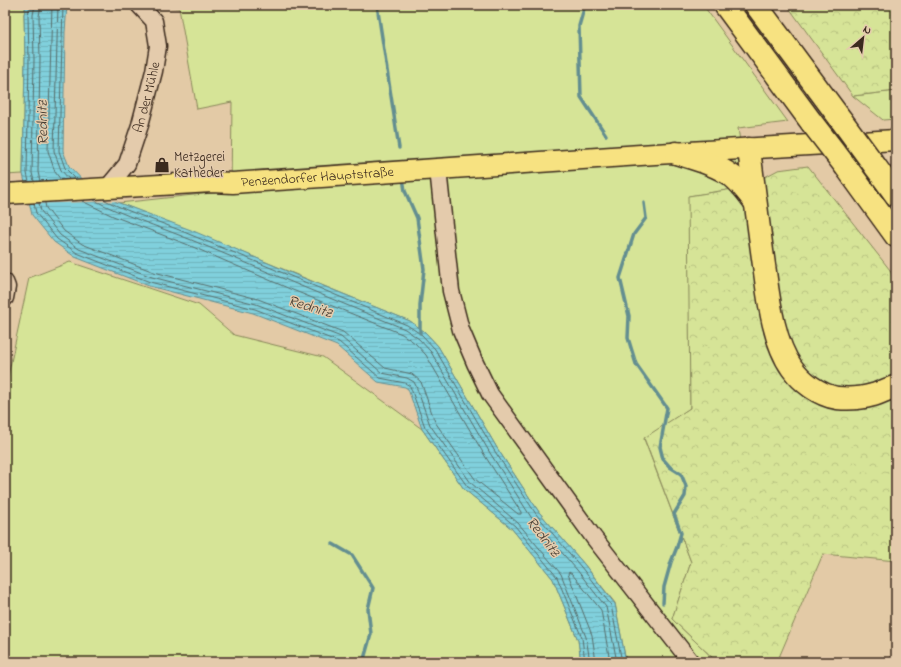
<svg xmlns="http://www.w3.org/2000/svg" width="901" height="667" viewBox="0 0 901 667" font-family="'Indie Flower',sans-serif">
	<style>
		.grass { fill: #d6e497; stroke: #88875a }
		.forest { fill: url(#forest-crowns); stroke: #88875a }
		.water { fill: url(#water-rules); stroke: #648e90 }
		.pier { fill: #e3caa6 }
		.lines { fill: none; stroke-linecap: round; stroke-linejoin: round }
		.shore { stroke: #576c6a; stroke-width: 1 }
		.stream { stroke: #648e90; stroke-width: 3.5 }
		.minor-casing { stroke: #3b2a1e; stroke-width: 19 }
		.major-casing { stroke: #3b2a1e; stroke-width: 23 }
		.highway-casing { stroke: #3b2a1e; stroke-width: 25 }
		.minor { stroke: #e4cbac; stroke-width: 16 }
		.major { stroke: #f7e281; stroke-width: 20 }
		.highway { stroke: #f7e281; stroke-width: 22 }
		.highway-bridge-casing { stroke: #3b2a1e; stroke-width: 25; stroke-linecap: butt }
		.highway-bridge { stroke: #f7e281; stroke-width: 22 }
		.labels { text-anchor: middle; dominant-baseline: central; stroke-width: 3; stroke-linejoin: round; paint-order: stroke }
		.street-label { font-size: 14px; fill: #3b2a1e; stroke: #e4cbac }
		.poi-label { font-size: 14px; fill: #3b2a1e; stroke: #e4cbac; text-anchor: start }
		.water-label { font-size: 15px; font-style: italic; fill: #423b31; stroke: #e4cbac }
	</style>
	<defs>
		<pattern id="forest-crowns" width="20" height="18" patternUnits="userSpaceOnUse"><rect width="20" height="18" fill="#d6e497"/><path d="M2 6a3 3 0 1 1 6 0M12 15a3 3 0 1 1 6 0" fill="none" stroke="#b9c482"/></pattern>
		<pattern id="water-rules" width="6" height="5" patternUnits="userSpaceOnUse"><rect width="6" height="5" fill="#80d0dc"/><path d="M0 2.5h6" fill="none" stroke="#70b3bc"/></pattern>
	</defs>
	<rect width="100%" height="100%" fill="#e3caa6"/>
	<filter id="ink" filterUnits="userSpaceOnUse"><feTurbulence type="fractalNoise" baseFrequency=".025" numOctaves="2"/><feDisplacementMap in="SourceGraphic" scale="8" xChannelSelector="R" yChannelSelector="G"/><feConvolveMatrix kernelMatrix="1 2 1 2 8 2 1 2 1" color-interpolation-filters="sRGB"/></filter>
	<g filter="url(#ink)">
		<g class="grass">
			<path d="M11,5H26L24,14L25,59L23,174L5,175V34Z"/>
			<path d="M152,5H703L788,122L738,128L747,187L689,196L690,408L644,439L691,562L672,619L717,662H626L615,603L584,564L539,512L497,448L438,346L425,332L410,321C312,282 216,240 119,203L231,191L232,102L197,109L179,8Z"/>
			<path d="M896,91V119L883,120L853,96Z"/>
			<path d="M70,262L199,305L234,335L323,357L422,429L464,489L512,529L553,579L578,640L581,662H5V590L6,585L5,569V390L29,278Z"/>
		</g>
		<g class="forest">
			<path d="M787,5H896V91L853,96Z"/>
			<path d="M808,166L890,270L896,287V561L823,554L777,662H717L672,619L691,562L644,438L690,408L688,196L746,187L778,170Z"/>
		</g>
		<path class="water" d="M26,5H67L65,32L63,151L69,166L91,189L119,203L191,230L296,275L410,321L425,332L438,346L497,448L539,512L584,564L615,604L626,662H581L578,640L553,579L512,529L464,489L422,429L408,389L405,387L378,382L337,346L253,313L149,286L75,257L54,242L32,215L23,174L25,59L24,14Z"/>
		<path class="pier" d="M85,179L93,187L119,201L28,204L23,182Z"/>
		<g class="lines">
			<g class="shore">
				<path d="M52,5L48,151L55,172L61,180"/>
				<path d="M58,5L54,151L61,170L69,179"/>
				<path d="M63,5L59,151L65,168L76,179"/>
				<path d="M34,181L32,173L34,59L33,15L35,5"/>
				<path d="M40,181L38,172L40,59L39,16L41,5"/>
				<path d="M29,182L27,173L29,59L28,15L30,5"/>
				<path d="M103,199C131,214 162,222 191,235C263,264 335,295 407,325L422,335L435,349L494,450L536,514L581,567L611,605L622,662"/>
				<path d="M94,200C124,216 157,226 189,239C261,269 333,300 405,329L419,339L431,352L490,453L531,517L577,570L606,607L617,662"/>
				<path d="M34,203L36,213L57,239L77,253L150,282L255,309L339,342L380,378L405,383L410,386L425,427L467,486L515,526L557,577L582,638L585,662"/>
				<path d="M39,203L41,211L60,235L79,249L152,277L256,304L341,337L382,373L407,378L414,382L416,386L430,425L471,483L518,523L561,574L586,637L590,662"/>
				<path d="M45,203L46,208L64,231L82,244L154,272L258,299L343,332L385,368L412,374L421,382L435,422L475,479L518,514H521V512L485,456L426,355L415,343L402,334L290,289L186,244L113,216L82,201"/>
				<path d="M596,662L592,635L568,574L569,572L572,574L601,610L610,662"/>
			</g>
			<g class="stream">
				<path d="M377,5L399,148"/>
				<path d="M585,5L579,26L581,97L606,135"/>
				<path d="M403,178L405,191L417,218L424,269L420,305V333"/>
				<path d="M644,203L646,218L634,234L620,278L629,316L628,338L636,364L667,408L660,447L663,459L670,467L681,474L686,486L685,496L674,514L681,533L677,547L671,562L664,587L663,603"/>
				<path d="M333,544L352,555L373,588L368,609L371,634L364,659L362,662"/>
			</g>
			<defs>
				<g id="minor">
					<path d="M438,169L451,291L461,330L475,363L490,394L594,538L691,662"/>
					<path id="s1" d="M107,188L127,164L140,125L154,71L158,46L154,21L139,5"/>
					<path d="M5,282L7,287L5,298"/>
				</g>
				<g id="major">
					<path id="s2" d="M5,194L212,182L233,183L655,154L896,140"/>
				</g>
				<g id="highway">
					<path d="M725,5L812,123"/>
					<path d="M756,5L842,121"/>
					<path d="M749,149C754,190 759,231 765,272C769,302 774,343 792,368C802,382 819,395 837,398C848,399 863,398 873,395C881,393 888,388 896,387"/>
					<path d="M676,153C695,159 715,164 732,176C741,183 748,193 755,202"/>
					<path d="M875,166L896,195"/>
					<path d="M846,167L896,236"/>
				</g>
			</defs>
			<use href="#minor" class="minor-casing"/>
			<use href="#major" class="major-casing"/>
			<use href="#highway" class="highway-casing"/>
			<use href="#minor" class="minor"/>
			<use href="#major" class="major"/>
			<use href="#highway" class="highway"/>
			<defs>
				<g id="highway-bridge">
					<path d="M842,121L875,166"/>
					<path d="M812,123L846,167"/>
				</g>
			</defs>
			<use href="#highway-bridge" class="highway-bridge-casing"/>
			<use href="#highway-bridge" class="highway-bridge"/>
		</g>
	</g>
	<defs>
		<symbol id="shop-bare" viewBox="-9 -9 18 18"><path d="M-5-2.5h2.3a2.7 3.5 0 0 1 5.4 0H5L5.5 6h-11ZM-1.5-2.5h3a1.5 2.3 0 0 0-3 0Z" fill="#3b2a1e" stroke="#e4cbac" stroke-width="2.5" paint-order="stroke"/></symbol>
	</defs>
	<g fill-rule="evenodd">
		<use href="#shop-bare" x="151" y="154" width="22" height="22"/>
	</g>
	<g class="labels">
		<g class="street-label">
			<text stroke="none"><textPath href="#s1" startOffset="101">An der Mühle</textPath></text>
			<text stroke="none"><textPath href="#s2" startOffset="313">Penzendorfer Hauptstraße</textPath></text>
		</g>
		<g class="poi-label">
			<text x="174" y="157">Metzgerei<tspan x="174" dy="16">Katheder</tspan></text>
		</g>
		<g class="water-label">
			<text transform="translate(43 123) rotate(-91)">Rednitz</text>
			<text transform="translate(310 307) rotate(17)">Rednitz</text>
			<text transform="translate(543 537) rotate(53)">Rednitz</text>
		</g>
	</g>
	<rect width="901" height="667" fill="none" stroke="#e4cbac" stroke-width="20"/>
	<rect x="10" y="10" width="881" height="647" fill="none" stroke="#3b2a1e" stroke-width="1.5" filter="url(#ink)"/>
	<g transform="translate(863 38) rotate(28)" stroke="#e4cbac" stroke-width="3" paint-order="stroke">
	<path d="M0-3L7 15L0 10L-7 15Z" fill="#3b2a1e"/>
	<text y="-6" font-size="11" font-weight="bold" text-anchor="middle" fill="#3b2a1e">N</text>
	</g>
</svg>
